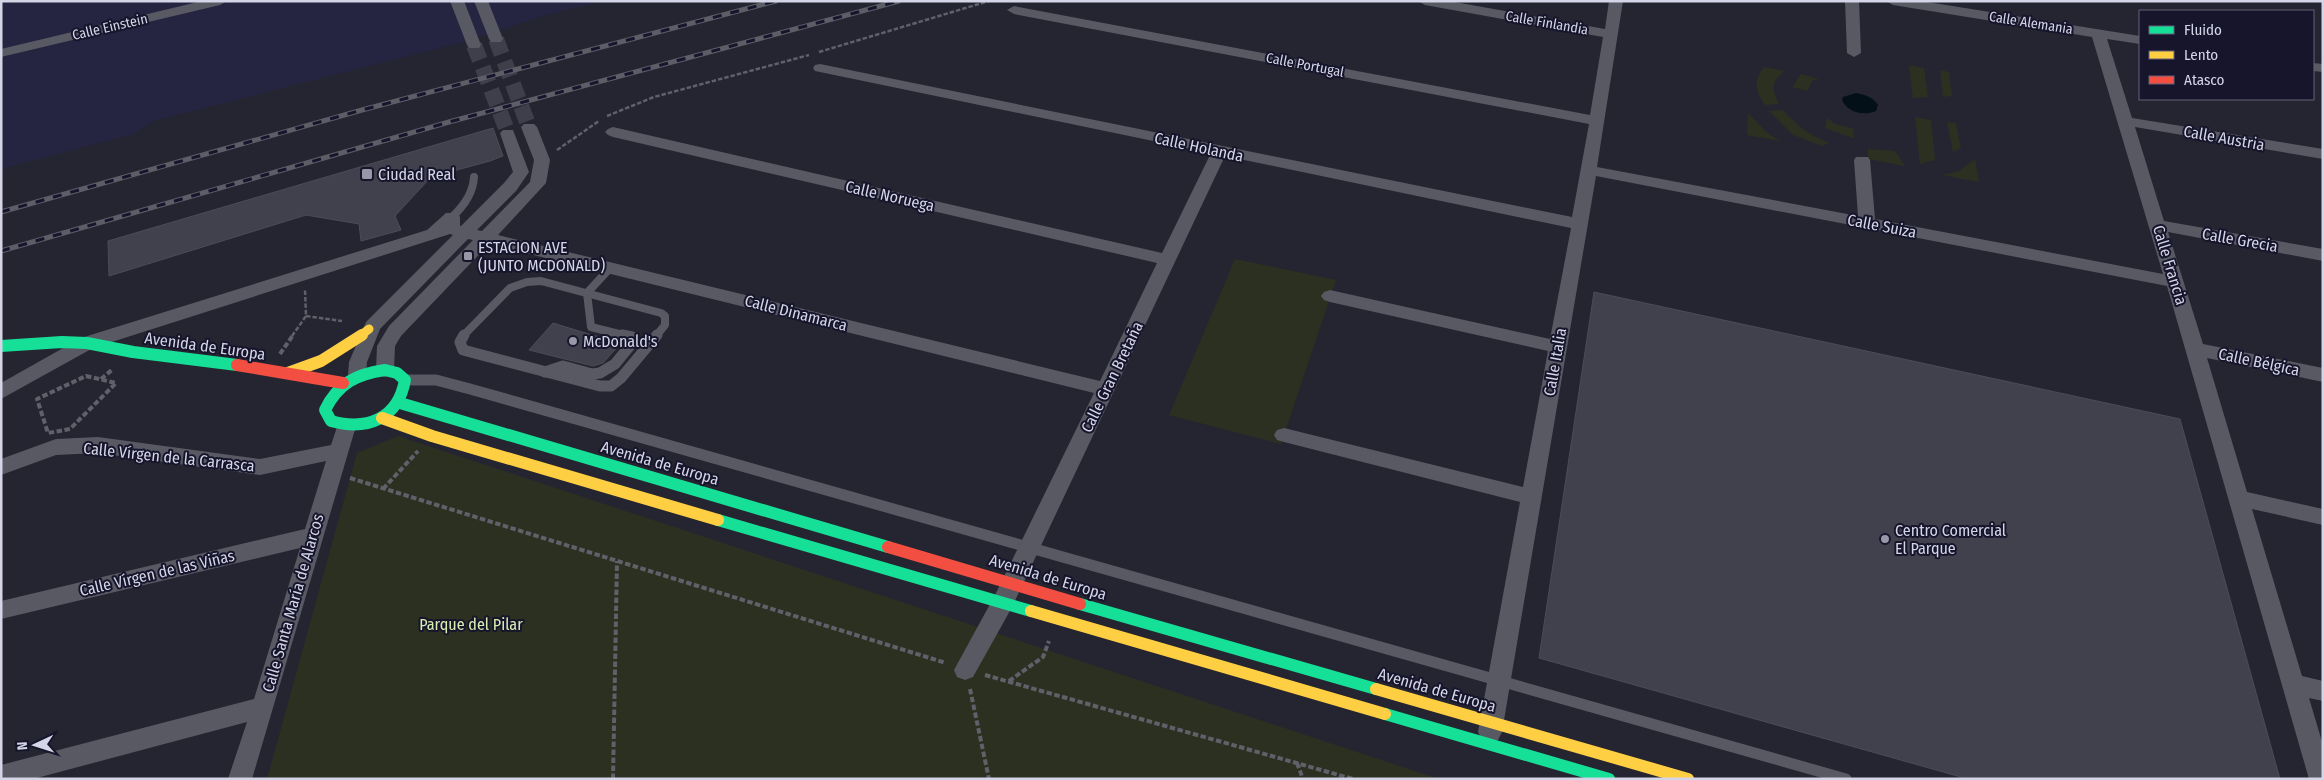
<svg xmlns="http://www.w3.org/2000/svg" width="2324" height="780" viewBox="0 0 2324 780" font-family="'Fira Sans Condensed',sans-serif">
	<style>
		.built { fill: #252441 }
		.green { fill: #2b3021 }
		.water { fill: #031018 }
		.building { fill: #41414d; stroke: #4c4c56 }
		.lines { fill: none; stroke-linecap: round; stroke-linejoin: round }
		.street-tunnel { stroke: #3f3f4c; stroke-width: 16; stroke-dasharray: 16 8; stroke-linecap: butt }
		.path-far1 { stroke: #5f6069; stroke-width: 2.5; stroke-dasharray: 4.5 2; stroke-linecap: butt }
		.path { stroke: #5f6069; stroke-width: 4; stroke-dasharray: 5.5 2.5; stroke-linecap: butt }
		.lane-far1 { stroke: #585963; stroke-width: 8 }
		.lane { stroke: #585963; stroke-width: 11 }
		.street { fill: #585963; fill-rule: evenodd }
		.fast { stroke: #16e098; stroke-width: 12 }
		.slow-far1 { stroke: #ffcf43; stroke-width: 9 }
		.slow { stroke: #ffcf43; stroke-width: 12 }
		.jam { stroke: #f24e42; stroke-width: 12 }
		.rail-casing { stroke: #5c5d67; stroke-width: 5 }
		.rail { stroke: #16152c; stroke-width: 3; stroke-dasharray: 9; stroke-linecap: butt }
		.poi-dot { fill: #9797a7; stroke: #16152c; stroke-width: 2 }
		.labels { text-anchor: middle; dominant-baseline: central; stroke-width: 4; stroke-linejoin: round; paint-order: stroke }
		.far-street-label { font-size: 14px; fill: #d4d5e6; stroke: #16152c }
		.street-label { font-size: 16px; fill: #d4d5e6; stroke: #16152c }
		.poi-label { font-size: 16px; fill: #d4d5e6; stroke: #16152c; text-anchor: start }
		.park-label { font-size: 16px; fill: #d7edb1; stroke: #16152c }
	</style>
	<rect width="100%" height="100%" fill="#252531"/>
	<path class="built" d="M1,1H603L543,16L460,43L153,121L134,134L1,169Z"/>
	<g class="green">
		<path d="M1909,65L1924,68L1928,97L1913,98Z"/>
		<path d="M1764,67L1785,71C1771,82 1771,89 1779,104L1765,105C1755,91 1753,80 1764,67Z"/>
		<path d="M1940,70L1949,72L1952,96L1943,97Z"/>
		<path d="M1801,74L1819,79L1812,81L1807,91L1792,87Z"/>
		<path d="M1783,110C1796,125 1811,136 1829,143L1822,146L1793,135L1769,111Z"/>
		<path d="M1748,113L1766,132L1780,141L1747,135Z"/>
		<path d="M1915,117L1931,120L1935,160L1920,164Z"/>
		<path d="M1827,118L1835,124L1854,129L1853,138L1825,128Z"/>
		<path d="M1947,122L1956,123L1961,148L1953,152Z"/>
		<path d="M1868,149L1895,151L1905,166L1868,159Z"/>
		<path d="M1975,159L1979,182L1942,175L1959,171Z"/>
		<path d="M1235,259L1336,280L1281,444L1169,415Z"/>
		<path d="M398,436L1439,779H267L357,453Z"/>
	</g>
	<path class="water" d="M1856,93C1865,95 1873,97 1878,105L1876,111C1864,116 1848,113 1842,100L1843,97Z"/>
	<g class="building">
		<path d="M493,128L503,156L490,161L431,177L395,216L401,230L361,241L359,224L306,215L109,276L108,241Z"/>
		<path d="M1594,292L2180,419L2280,779H1968L1539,658Z"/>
		<path d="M553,323L592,335L621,343L603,363L593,366L529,350Z"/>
	</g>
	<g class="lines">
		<g class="street-tunnel">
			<path d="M496,39L529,127"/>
			<path d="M474,45L508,133"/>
		</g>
		<g class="path-far1">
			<path d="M819,52L989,1"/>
			<path d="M607,116L654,97L809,55"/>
			<path d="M557,150L599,121"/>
			<path d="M306,316L342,321"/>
			<path d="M292,336L306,316L305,290"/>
		</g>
		<g class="path">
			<path d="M280,354L293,335"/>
			<path d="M86,376L116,383L70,429L48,433L37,399Z"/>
			<path d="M101,379L113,369"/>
			<path d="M350,478L946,663"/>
			<path d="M383,489L418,451"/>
			<path d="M985,675L1353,779"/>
			<path d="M1009,681L1043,657L1049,641"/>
			<path d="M970,689L989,779"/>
			<path d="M1297,763L1303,779"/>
			<path d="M613,779L617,561"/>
		</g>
		<g class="lane-far1">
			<path d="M452,217C464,206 473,194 474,177"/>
			<path d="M587,293L611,267"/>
			<path d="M587,293L591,327L627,336"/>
			<path d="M463,336L510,288L527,282L541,281L661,313L665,316V325L656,336"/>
		</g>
		<g class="lane">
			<path d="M464,335L460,342L463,350L600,386H611L621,378L657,335"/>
			<path d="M545,372L563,366L592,374L600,373L615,364L633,342L632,337L622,335"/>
			<path d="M405,380H436L470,389L1846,779"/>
		</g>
		<g class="street">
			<path d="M202,1H227L220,5L1,57V49Z"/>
			<path d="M450,1H464L481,45L479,48H469L467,45Z"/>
			<path d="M474,1H488L503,39L501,42H491L489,39Z"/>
			<path d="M1418,1H1449L1605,29L1609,1H1623L1597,167L1858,216L1854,160L1856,157H1868L1870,160L1875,219L2163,274L2092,37L1893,5L1886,1H1921L2140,36V44L2107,39L2132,118L2323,149V159L2135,127L2164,221L2323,249V261L2168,232L2203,344L2323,368V382L2207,358L2247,492L2323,509V525L2252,509L2302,676L2323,681V701L2309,698L2323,745V779H2309L2167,286L1596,176L1502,732L1498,740L1490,743L1482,740L1478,732L1520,502L1284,442L1277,440L1274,435L1277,430L1284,428L1523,487L1548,351L1330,302L1324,300L1321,296L1324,292L1330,290L1550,339L1571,228L1225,156L1011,609L973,677L965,680L957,677L954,670L995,595L1094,393L489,244L401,336L395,346L394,370L392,375L385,377L378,375L376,370L377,346L389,326L473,240L468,239L380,329L367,362L366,375L364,380L357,382L350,380L348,375L349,362L366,322L453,235L450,234L93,348L1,399V383L81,338L427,230L446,213H458L460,217V226H461L504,183L513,172L500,133L503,130H513L529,172L516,191L477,230L482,231L530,182L534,160L521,127L524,124H534L537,127L550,160L546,183L498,235L1100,381L1157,263L613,137L608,135L605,132L608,129L613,127L1162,253L1211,153L815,71L813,68L815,65L820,64L1572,217L1589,124L1014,14L1007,10L1014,6L1590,115L1603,37L1425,5Z"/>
			<path d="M1845,1H1859L1861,53L1854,57L1847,53Z"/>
			<path d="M2313,63L2323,64V72L2313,71Z"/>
			<path d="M346,419L353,421L356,426L252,779H228L247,722L33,779H1V765L254,699L300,548L1,619V601L305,529L326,461L260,475L98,453L56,455L1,475V459L56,439L98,437L260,459L331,445L339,421Z"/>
		</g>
		<g class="fast">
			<path d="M1,346L62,342L87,343L133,352L237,365"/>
			<path d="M385,370L397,373L405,380C398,419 367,431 331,421L325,410C338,383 357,374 385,370Z"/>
			<path d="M400,403L888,547"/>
			<path d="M718,520L1031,611"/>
			<path d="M1080,604L1376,689"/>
			<path d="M1385,714L1609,779"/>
		</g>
		<path class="slow-far1" d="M360,336L369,329"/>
		<g class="slow">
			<path d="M288,373L321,361L362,335"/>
			<path d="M382,418L432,436L718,520"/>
			<path d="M1031,611L1385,714"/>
			<path d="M1376,689L1688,779"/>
		</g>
		<g class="jam">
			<path d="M237,365L343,383"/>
			<path d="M888,547L1080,604"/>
		</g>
		<defs>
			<g id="rail">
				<path d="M1,212L362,110L776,1"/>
				<path d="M1,251L449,122L899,1"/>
			</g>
		</defs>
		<use href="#rail" class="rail-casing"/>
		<use href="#rail" class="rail"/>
	</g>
	<g class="poi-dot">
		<rect x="361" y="168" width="12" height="12" rx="2.5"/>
		<rect x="463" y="251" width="10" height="10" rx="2.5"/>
		<circle cx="573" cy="341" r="5"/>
		<circle cx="1885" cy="539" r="5"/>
	</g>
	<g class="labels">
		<g class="far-street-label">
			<text transform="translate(1547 23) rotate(10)">Calle Finlandia</text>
			<text transform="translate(2031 23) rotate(9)">Calle Alemania</text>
			<text transform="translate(110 27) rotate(-13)">Calle Einstein</text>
			<text transform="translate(1305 65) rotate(11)">Calle Portugal</text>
		</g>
		<g class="street-label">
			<text transform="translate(2224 138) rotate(10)">Calle Austria</text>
			<text transform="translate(1199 147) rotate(12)">Calle Holanda</text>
			<text transform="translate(890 196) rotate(13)">Calle Noruega</text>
			<text transform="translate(1882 226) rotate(11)">Calle Suiza</text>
			<text transform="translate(2240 240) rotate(10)">Calle Grecia</text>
			<text transform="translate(2170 265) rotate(73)">Calle Francia</text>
			<text transform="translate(796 313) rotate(14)">Calle Dinamarca</text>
			<text transform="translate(205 346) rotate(8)">Avenida de Europa</text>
			<text transform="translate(1555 362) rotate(-80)">Calle Italia</text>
			<text transform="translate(2259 362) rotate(12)">Calle Bélgica</text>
			<text transform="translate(1112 377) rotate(-64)">Calle Gran Bretaña</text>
			<text transform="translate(169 457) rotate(6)">Calle Vírgen de la Carrasca</text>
			<text transform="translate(660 463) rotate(16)">Avenida de Europa</text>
			<text transform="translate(157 573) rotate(-13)">Calle Vírgen de las Viñas</text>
			<text transform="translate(1048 577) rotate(17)">Avenida de Europa</text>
			<text transform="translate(293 603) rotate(-74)">Calle Santa María de Alarcos</text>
			<text transform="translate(1437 690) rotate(16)">Avenida de Europa</text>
		</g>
		<g class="poi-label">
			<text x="378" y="174">Ciudad Real</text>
			<text x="478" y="247">ESTACION AVE<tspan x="478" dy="18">(JUNTO MCDONALD)</tspan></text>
			<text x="583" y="341">McDonald's</text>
			<text x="1895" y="530">Centro Comercial<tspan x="1895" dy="18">El Parque</tspan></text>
		</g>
		<g class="park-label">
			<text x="471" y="624">Parque del Pilar</text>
		</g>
	</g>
	<rect width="2324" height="780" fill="none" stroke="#d4d5e6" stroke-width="5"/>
	<rect x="2139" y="10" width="175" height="90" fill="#16152c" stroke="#626276"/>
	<rect x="2149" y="26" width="25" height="8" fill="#16e098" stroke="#626276"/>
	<text x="2184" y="35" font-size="15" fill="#d4d5e6">Fluido</text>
	<rect x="2149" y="51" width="25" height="8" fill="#ffcf43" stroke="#626276"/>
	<text x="2184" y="60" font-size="15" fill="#d4d5e6">Lento</text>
	<rect x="2149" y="76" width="25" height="8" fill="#f24e42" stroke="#626276"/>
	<text x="2184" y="85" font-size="15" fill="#d4d5e6">Atasco</text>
	<g transform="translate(35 745) rotate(266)" stroke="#16152c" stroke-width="4" paint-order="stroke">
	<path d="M0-4L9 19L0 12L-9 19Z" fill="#d4d5e6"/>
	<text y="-8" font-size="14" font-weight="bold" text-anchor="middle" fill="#d4d5e6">N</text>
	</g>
</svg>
